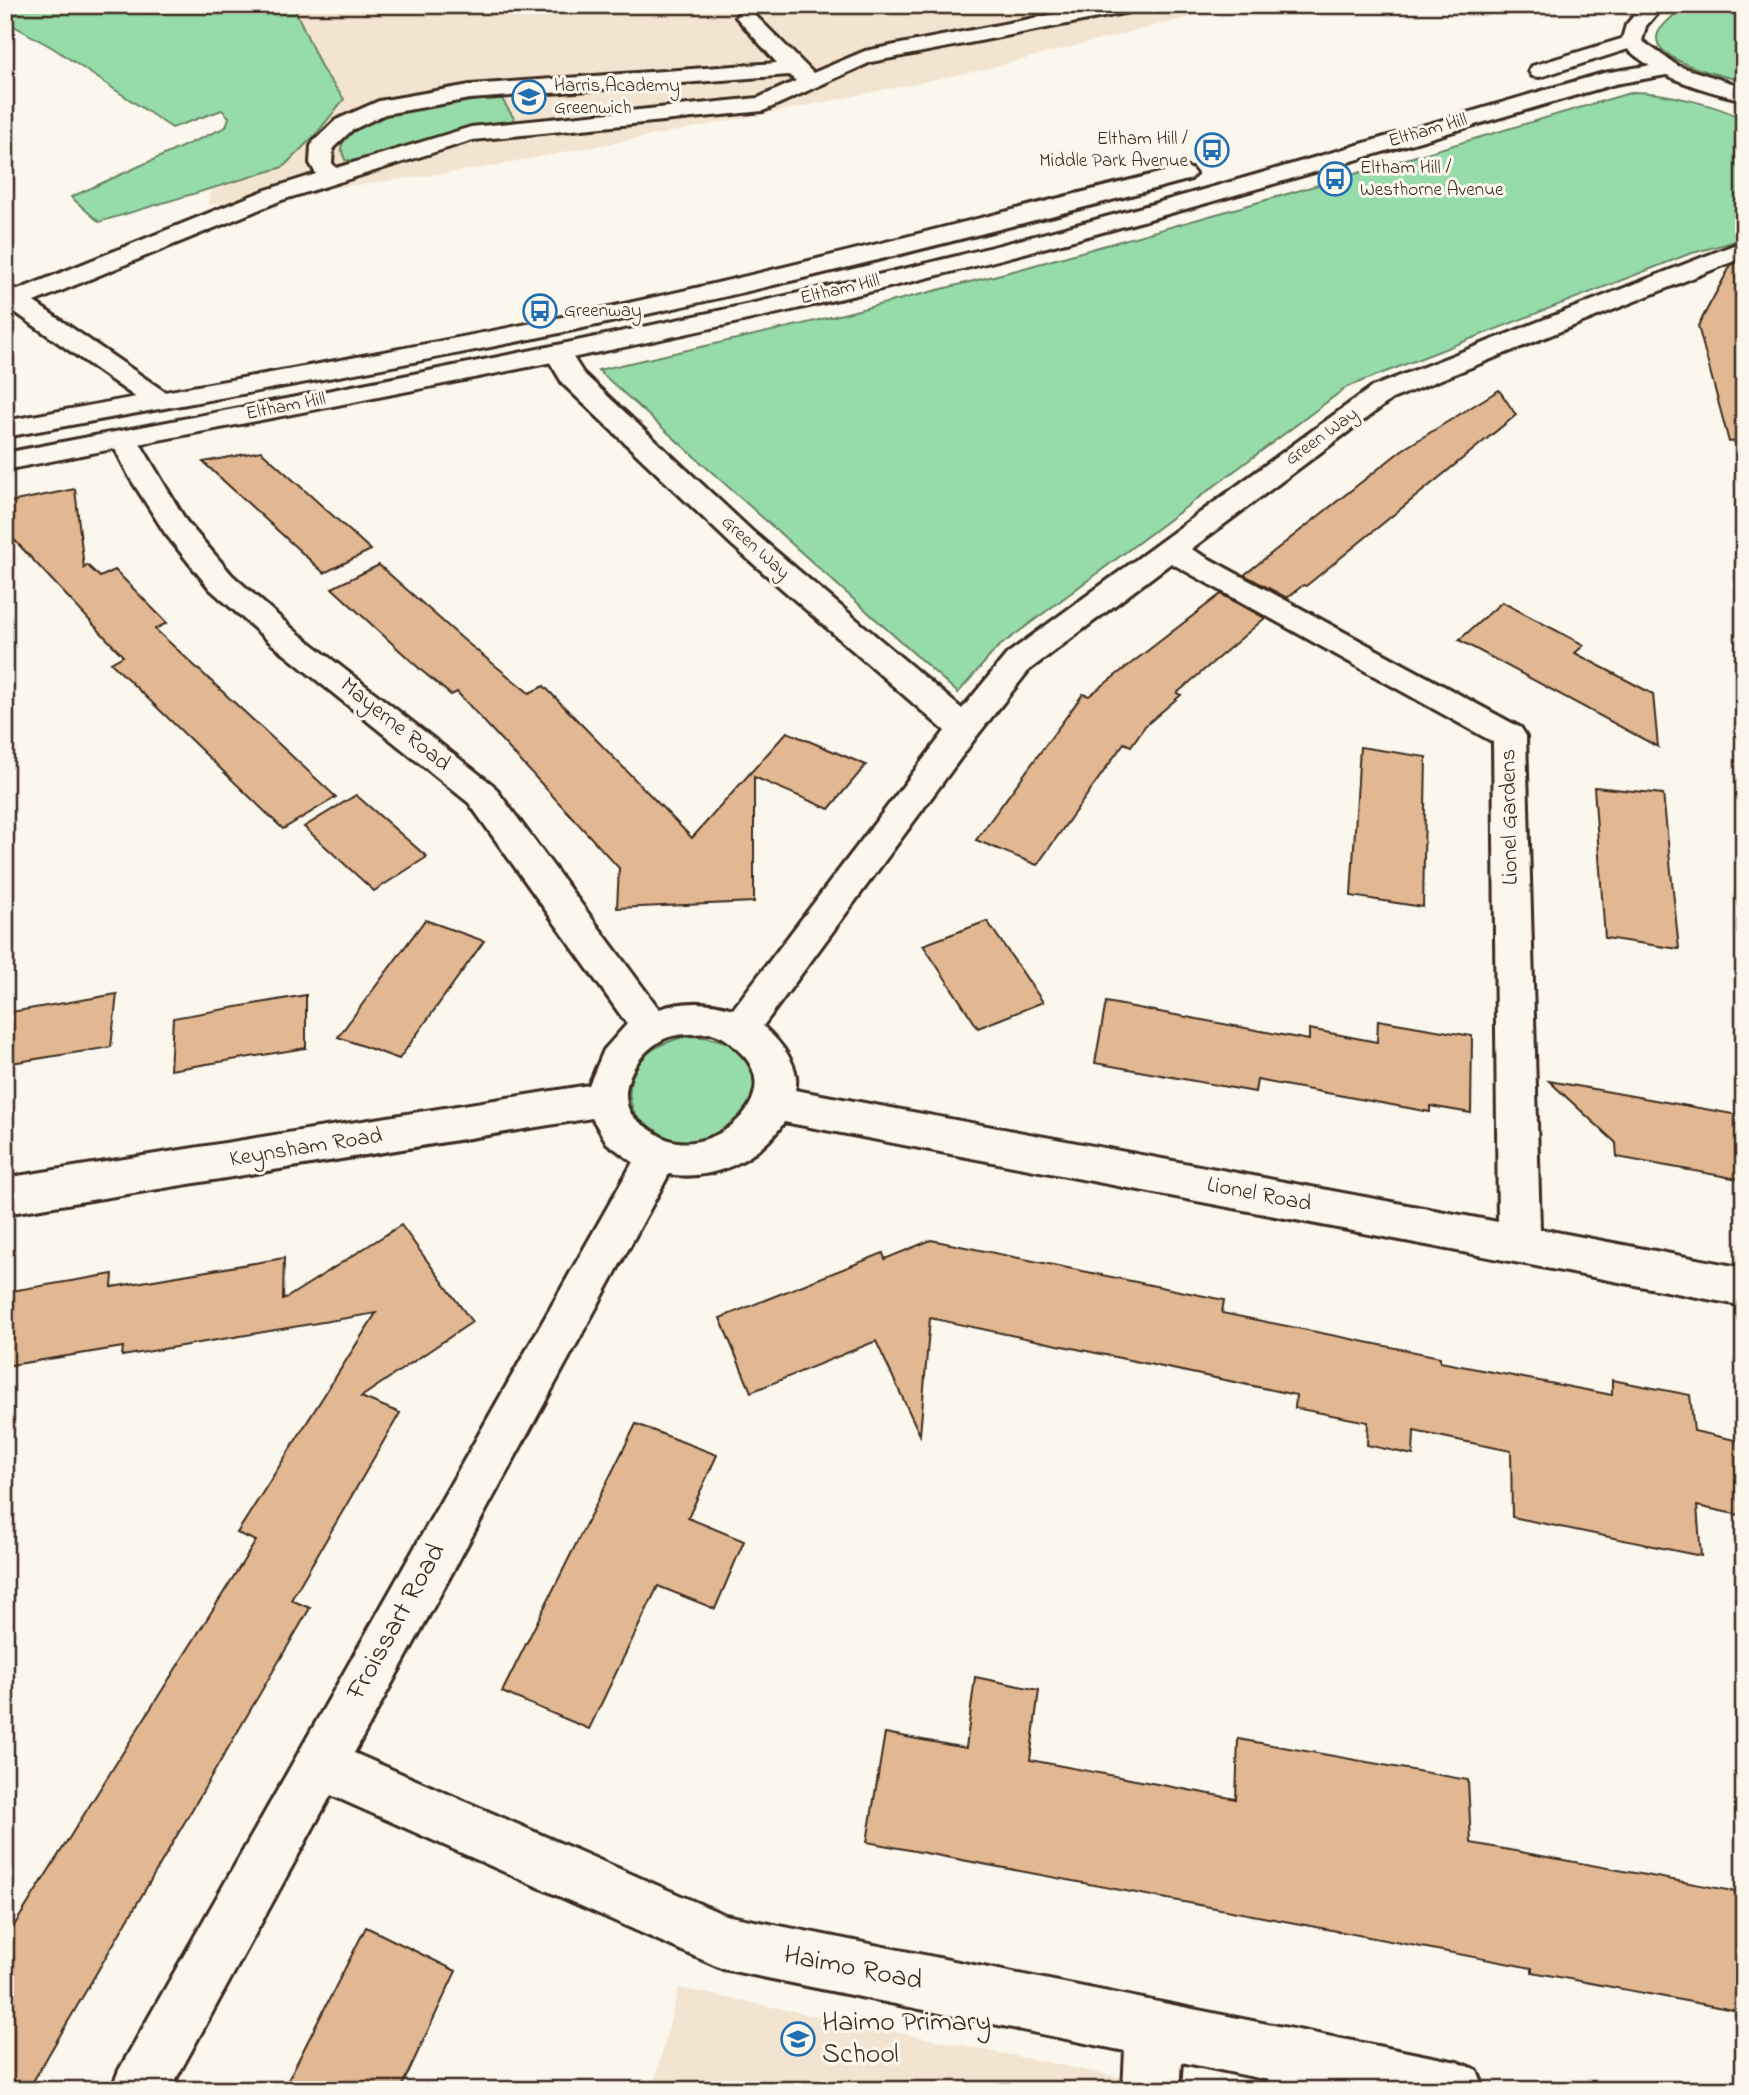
<svg xmlns="http://www.w3.org/2000/svg" width="1749" height="2095" viewBox="0 0 1749 2095" font-family="'Indie Flower',sans-serif">
	<style>
		.built { fill: #f3e4d1 }
		.green { fill: #96dcaa; stroke: #688364; stroke-width: 2 }
		.building { fill: #e1b892; stroke: #3b2a1e; stroke-width: 2 }
		.lines { fill: none; stroke-linecap: round; stroke-linejoin: round }
		.minor-casing { stroke: #3b2a1e; stroke-width: 6 }
		.major-casing { stroke: #3b2a1e; stroke-width: 6 }
		.highway-casing { stroke: #3b2a1e; stroke-width: 6 }
		.minor { fill: #fbf7ec; fill-rule: evenodd }
		.major { fill: #fbf7ec; fill-rule: evenodd }
		.highway { fill: #fbf7ec; fill-rule: evenodd }
		.labels { text-anchor: middle; dominant-baseline: central; stroke-width: 6; stroke-linejoin: round; paint-order: stroke }
		.far-poi-label { font-size: 19px; fill: #3b2a1e; stroke: #fbf7ec; text-anchor: start }
		.far-street-label { font-size: 19px; fill: #3b2a1e; stroke: #fbf7ec }
		.street-label { font-size: 23px; fill: #3b2a1e; stroke: #fbf7ec }
		.near-street-label { font-size: 28px; fill: #3b2a1e; stroke: #fbf7ec }
		.near-poi-label { font-size: 28px; fill: #3b2a1e; stroke: #fbf7ec; text-anchor: start }
	</style>
	<rect width="100%" height="100%" fill="#fbf7ec"/>
	<filter id="ink" filterUnits="userSpaceOnUse"><feTurbulence type="fractalNoise" baseFrequency=".0143" numOctaves="2"/><feDisplacementMap in="SourceGraphic" scale="14" xChannelSelector="R" yChannelSelector="G"/><feConvolveMatrix kernelMatrix="1 2 1 2 8 2 1 2 1" color-interpolation-filters="sRGB"/></filter>
	<g filter="url(#ink)">
		<g class="built">
			<path d="M52,5H1237L981,70L791,109L477,169L208,205L229,117L203,86Z"/>
			<path d="M679,1988L1183,2090H652Z"/>
		</g>
		<g class="green">
			<path d="M5,5H293L322,69L344,99L317,133L283,167L99,222L71,197L226,127L229,117L222,110L172,128L53,48L5,21Z"/>
			<path d="M1685,5H1744V81C1727,77 1647,61 1658,33C1662,24 1677,13 1685,5Z"/>
			<path d="M1633,92C1661,92 1720,105 1744,120V239L1689,254L1347,387L997,648L958,693L598,370L803,324L1017,270L1277,197Z"/>
			<path d="M500,96L515,120L472,128L364,161L345,160L341,148C343,143 345,137 349,133C377,105 460,99 500,96Z"/>
			<path d="M686,1036C818,1037 739,1183 651,1130C625,1115 623,1079 644,1057C655,1045 671,1041 686,1036Z"/>
		</g>
		<g class="building">
			<path d="M1744,260V440L1729,442L1698,326L1731,265Z"/>
			<path d="M1499,390L1516,415L1306,586L1303,585L1287,598L1244,575L1402,450Z"/>
			<path d="M261,451L371,550L324,573L203,462Z"/>
			<path d="M75,489L84,568L87,565L100,577L115,570L167,623L155,629L336,797L283,829L111,663L123,656L5,530V503Z"/>
			<path d="M379,565L465,641L529,693L544,686L692,838L787,732L866,765L829,809L754,777V902L617,908L619,868L457,692L451,695L422,671L332,588Z"/>
			<path d="M1221,594L1265,618L1177,693L1181,695L1145,726L1131,746L1124,743L1037,865L976,840L1083,694L1089,696Z"/>
			<path d="M1502,602L1584,645L1575,653L1653,694L1658,747L1459,640Z"/>
			<path d="M1360,747L1426,757L1423,907L1351,896Z"/>
			<path d="M1594,787L1663,794L1679,949L1605,938Z"/>
			<path d="M356,795L427,857L374,891L304,827Z"/>
			<path d="M425,920L484,941L399,1059L338,1037Z"/>
			<path d="M987,921L1043,1002L978,1028L923,945Z"/>
			<path d="M117,994L111,1047L5,1064V1013Z"/>
			<path d="M306,995V1048L170,1070L173,1018Z"/>
			<path d="M1106,1002L1309,1040V1029L1377,1042L1378,1020L1472,1036L1471,1113L1430,1106V1112L1257,1080L1255,1092L1095,1063Z"/>
			<path d="M1549,1081L1744,1116V1180L1617,1157L1616,1143Z"/>
			<path d="M401,1225L472,1322L361,1397L400,1413L291,1600L310,1608L28,2090H5V1940L256,1541L237,1533L376,1313L122,1356L123,1347L5,1366V1292L113,1274L112,1287L284,1258L283,1300Z"/>
			<path d="M931,1240L1224,1300L1222,1313L1440,1357V1362L1612,1395V1380L1690,1395L1694,1431L1744,1442V1516L1697,1506L1701,1556L1512,1517L1511,1451L1414,1431L1413,1455L1367,1445L1368,1422L1295,1408L1296,1395L930,1318L920,1435L876,1341L751,1392L720,1318L883,1253L885,1259Z"/>
			<path d="M636,1424L717,1455L688,1518L744,1541L715,1609L658,1586L589,1729L502,1692Z"/>
			<path d="M975,1677L1039,1690L1030,1760L1236,1799L1238,1739L1468,1780L1471,1843L1744,1893V2012L1532,1972V1968L867,1842L885,1733L966,1748Z"/>
			<path d="M366,1927L456,1971L400,2090H283Z"/>
		</g>
		<g class="lines">
			<defs>
				<g id="minor">
					<path d="M1101,5H1144L1134,11L871,62L763,111L473,140L282,200L34,302L168,394L172,400L168,406L158,408L148,406L5,305V285L18,290L266,190L316,174L310,163L311,146L314,141L336,120L379,101L470,85L777,63L736,17L739,13H753L813,73L865,51ZM789,75L796,81L758,98L471,127L336,168L332,163L333,148L352,130L385,114L470,99Z"/>
					<path d="M1744,241V257L1392,399L1191,549L1521,728L1526,736L1540,1229L1744,1268V1306L784,1122C760,1159 713,1182 669,1174L354,1753L725,1915L1457,2062L1477,2070L1485,2090H1316L1181,2062L1179,2090H1123L1125,2051L723,1969L331,1795L170,2090H111L119,2070L633,1162L607,1143L592,1118L5,1214V1178L589,1085L604,1050L627,1024L469,803L272,644L210,589L165,533L130,478L110,439L114,433L124,431L134,433L186,521L232,575L294,630L493,785L659,1009C683,1001 709,1001 733,1009L945,731L732,545L563,384L545,354L549,348L558,346L567,348L583,373L752,531L962,709L1007,654L1372,387ZM1171,563L1493,742L1498,1222L795,1090C802,1066 779,1041 763,1026L976,737L1029,670ZM712,1033C726,1037 732,1044 742,1054C789,1101 702,1166 657,1134C647,1127 634,1121 629,1110C617,1082 643,1046 669,1037C682,1033 698,1034 712,1033Z"/>
				</g>
				<g id="major">
					<path d="M1631,36L1638,38L1641,42L1638,46L1540,77L1532,76L1529,71L1532,66Z"/>
					<path d="M1664,63L1672,64L1675,69L1672,74L1615,84C1383,151 1152,223 918,280C616,354 310,410 5,470V453C308,395 612,338 912,267C1145,211 1374,139 1604,73Z"/>
					<path d="M1183,167L1191,169L1195,174L1191,179C977,236 762,291 545,336C366,373 185,404 5,437V421C212,383 419,348 624,304C812,263 997,213 1183,167Z"/>
				</g>
				<path id="highway" d="M1643,5H1664L1646,26L1642,41L1678,66L1744,87V100C1698,89 1659,78 1624,46L1621,42L1626,25Z"/>
			</defs>
			<use href="#minor" class="minor-casing"/>
			<use href="#major" class="major-casing"/>
			<use href="#highway" class="highway-casing"/>
			<use href="#minor" class="minor"/>
			<use href="#major" class="major"/>
			<use href="#highway" class="highway"/>
		</g>
	</g>
	<defs>
		<symbol id="school-ring" viewBox="-11 -11 22 22"><circle r="9.5" fill="#fbf7ec" stroke="#1f6fb2" stroke-width="1.5"/><path d="M0-5L7-2L0 1L-7-2ZM-4 1L0 2.5L4 1V4Q0 6-4 4Z" fill="#1f6fb2"/></symbol>
		<symbol id="bus-ring" viewBox="-11 -11 22 22"><circle r="9.5" fill="#fbf7ec" stroke="#1f6fb2" stroke-width="1.5"/><path d="M-5-6H5V4H4V6H2V4H-2V6H-4V4H-5ZM-3.5-4V0h7V-4ZM-3.5 1.2v1.5H-2V1.2ZM2 1.2v1.5H3.5V1.2Z" fill="#1f6fb2"/></symbol>
	</defs>
	<g fill-rule="evenodd">
		<use href="#school-ring" x="510" y="78" width="38" height="38"/>
		<use href="#bus-ring" x="1193" y="131" width="38" height="38"/>
		<use href="#bus-ring" x="1316" y="160" width="38" height="38"/>
		<use href="#bus-ring" x="521" y="292" width="38" height="38"/>
		<use href="#school-ring" x="779" y="2020" width="38" height="38"/>
	</g>
	<g class="labels">
		<g class="far-poi-label">
			<text x="554" y="86">Harris Academy<tspan x="554" dy="22">Greenwich</tspan></text>
			<text x="1188" y="139" text-anchor="end">Eltham Hill /<tspan x="1188" dy="22">Middle Park Avenue</tspan></text>
			<text x="1360" y="168">Eltham Hill /<tspan x="1360" dy="22">Westhorne Avenue</tspan></text>
			<text x="564" y="311">Greenway</text>
		</g>
		<g class="far-street-label">
			<text transform="translate(1428 131) rotate(-16)">Eltham Hill</text>
			<text transform="translate(840 290) rotate(-13)">Eltham Hill</text>
			<text transform="translate(286 407) rotate(-11)">Eltham Hill</text>
			<text transform="translate(1322 437) rotate(-36)">Green Way</text>
			<text transform="translate(755 548) rotate(42)">Green Way</text>
		</g>
		<g class="street-label">
			<text transform="translate(395 725) rotate(39)">Mayerne Road</text>
			<text transform="translate(1510 817) rotate(-91)">Lionel Gardens</text>
			<text transform="translate(306 1148) rotate(-9)">Keynsham Road</text>
			<text transform="translate(1259 1195) rotate(11)">Lionel Road</text>
		</g>
		<g class="near-street-label">
			<text transform="translate(397 1622) rotate(-61)">Froissart Road</text>
			<text transform="translate(853 1969) rotate(11)">Haimo Road</text>
		</g>
		<g class="near-poi-label">
			<text x="822" y="2023">Haimo Primary<tspan x="822" dy="32">School</tspan></text>
		</g>
	</g>
	<rect width="1749" height="2095" fill="none" stroke="#fbf7ec" stroke-width="28"/>
	<rect x="14" y="14" width="1721" height="2067" fill="none" stroke="#3b2a1e" stroke-width="2.5" filter="url(#ink)"/>
</svg>
